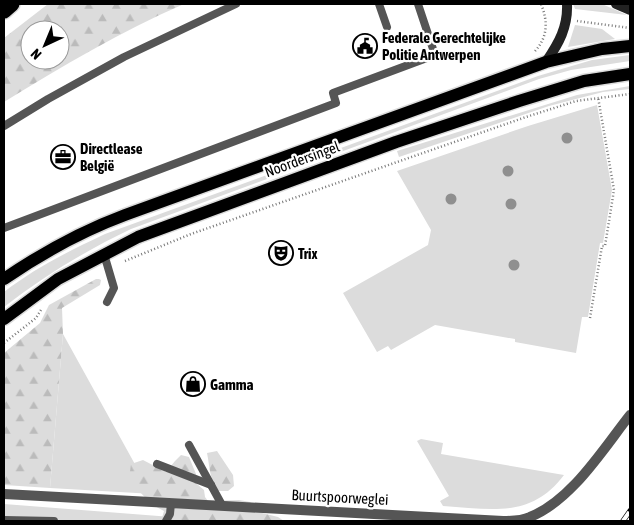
<svg xmlns="http://www.w3.org/2000/svg" width="634" height="525" viewBox="0 0 634 525" font-family="'Asap Condensed',sans-serif">
	<style>
		.green { fill: #dcdcdc }
		.forest { fill: url(#forest-firs); fill-rule: evenodd }
		.lines { fill: none; stroke-linecap: round; stroke-linejoin: round }
		.primary-casing { stroke: #dbdbdb; stroke-width: 15 }
		.motorway-casing { stroke: #dbdbdb; stroke-width: 18 }
		.path { stroke: #777; stroke-width: 2.5; stroke-dasharray: 1 2.5; stroke-linecap: butt }
		.service { stroke: #555; stroke-width: 8 }
		.minor { stroke: #555; stroke-width: 10 }
		.secondary { stroke: #222; stroke-width: 10 }
		.primary { stroke: #000; stroke-width: 12 }
		.motorway { stroke: #000; stroke-width: 15 }
		.rail-casing { stroke: #000; stroke-width: 5.5 }
		.rail { stroke: #fff; stroke-width: 4; stroke-dasharray: 11; stroke-linecap: butt }
		.tree { fill: #8f8f8f }
		.labels { text-anchor: middle; dominant-baseline: central; stroke-width: 4.5; stroke-linejoin: round; paint-order: stroke }
		.poi-label { font-size: 15px; font-weight: bold; fill: #000; stroke: #fff; text-anchor: start }
		.street-label { font-size: 15px; fill: #000; stroke: #fff }
	</style>
	<defs>
		<pattern id="forest-firs" width="22" height="20" patternUnits="userSpaceOnUse" patternTransform="scale(1.25)"><rect width="22" height="20" fill="#dcdcdc"/><path d="M5 1l3.5 6h-7zM16 11l3.5 6h-7z" fill="#bbb"/></pattern>
	</defs>
	<rect width="100%" height="100%" fill="#fff"/>
	<g class="green">
		<path d="M573,4H602L627,15L575,9Z"/>
		<path d="M575,25L602,29L615,39L568,47Z"/>
		<path d="M630,55V61L571,70L539,79L131,229C85,251 44,276 4,307V292C35,268 69,251 105,234L538,76L592,60Z"/>
		<path d="M630,86V89L603,92L549,106L399,157L397,151L577,95Z"/>
		<path d="M597,105L612,190L603,243H600L588,317H582L576,353L515,342V339L435,325L391,350L388,346L377,352L343,293L428,245L431,230L397,171L528,126Z"/>
		<path d="M63,334L142,477L171,495L50,488Z"/>
		<path d="M421,439L443,443L441,454L564,475C531,519 491,509 443,506L440,501L449,496L417,441Z"/>
		<path d="M4,504L223,521H4Z"/>
	</g>
	<g class="forest">
		<path d="M48,4H184C121,31 63,66 4,102V38ZM30,30H60V60H30Z"/>
		<path d="M96,279H99L101,280L100,285L62,308L63,334L50,488L4,485V353L40,323L49,305Z"/>
		<path d="M217,451L233,475L234,486L228,491H218C209,477 210,468 207,453Z"/>
		<path d="M181,455L189,457L196,474L197,484L204,490L205,497L208,501L239,500L250,502L262,513L278,517L284,521H161L164,511C149,504 140,492 129,479L131,464L143,460L166,472L175,461Z"/>
	</g>
	<g class="lines">
		<defs>
			<g id="primary">
				<path d="M4,279C42,253 82,231 125,215L546,62L602,49L630,46"/>
				<path d="M4,319L58,279L138,237L396,142L519,101L584,81L630,74"/>
			</g>
			<path id="motorway" d="M4,11L12,4"/>
		</defs>
		<use href="#primary" class="primary-casing"/>
		<use href="#motorway" class="motorway-casing"/>
		<g class="path">
			<path d="M577,21L630,28"/>
			<path d="M535,51C548,37 548,21 541,4"/>
			<path d="M125,261L191,234L526,117L576,101L630,94"/>
			<path d="M590,318L602,246H605L614,190L598,97"/>
			<path d="M4,343L36,318L41,310"/>
		</g>
		<g class="service">
			<path d="M379,4L387,27"/>
			<path d="M4,126L48,99L124,57L236,4"/>
			<path d="M4,228L336,103L333,93L435,55L418,4"/>
			<path d="M104,254L114,288L107,302"/>
			<path d="M189,445L222,505"/>
			<path d="M157,464L211,485"/>
			<path d="M4,520L54,521"/>
			<path d="M166,521L170,514L171,503"/>
		</g>
		<path class="minor" d="M4,494L503,521C512,521 521,521 530,517C572,500 603,449 630,415"/>
		<g class="secondary">
			<path d="M616,4L630,10"/>
			<path d="M546,62C559,43 568,27 567,4"/>
		</g>
		<use href="#primary" class="primary"/>
		<use href="#motorway" class="motorway"/>
		<defs>
			<path id="rail" d="M623,521L630,511"/>
		</defs>
		<use href="#rail" class="rail-casing"/>
		<use href="#rail" class="rail"/>
	</g>
	<g class="tree">
		<circle cx="567" cy="138" r="5.5"/>
		<circle cx="508" cy="171" r="5.5"/>
		<circle cx="451" cy="199" r="5.5"/>
		<circle cx="511" cy="204" r="5.5"/>
		<circle cx="514" cy="265" r="5.5"/>
	</g>
	<defs>
		<symbol id="civic-ring" viewBox="-11 -11 22 22"><circle r="9.5" fill="#fff" stroke="#000" stroke-width="1.5"/><path d="M-.6-6.5H3V-4.5H.6V-3L4-1V1h2V6H-6V1h2V-1L-.6-3ZM-1.2 2.5V6h2.4V2.5Z" fill="#000"/></symbol>
		<symbol id="office-ring" viewBox="-11 -11 22 22"><circle r="9.5" fill="#fff" stroke="#000" stroke-width="1.5"/><path d="M-6-3h4V-5.5h4V-3h4V5H-6ZM-1-4.5V-3h2v-1.5ZM-6 0V1H6V0Z" fill="#000"/></symbol>
		<symbol id="theatre-ring" viewBox="-11 -11 22 22"><circle r="9.5" fill="#fff" stroke="#000" stroke-width="1.5"/><path d="M-5-5.5Q0-4 5-5.5V0Q5 5 0 6Q-5 5-5 0ZM-3.3-2.5H-1v1.5H-3.3ZM1-2.5H3.3v1.5H1ZM-2.8 1Q0 5.5 2.8 1Z" fill="#000"/></symbol>
		<symbol id="shop-ring" viewBox="-11 -11 22 22"><circle r="9.5" fill="#fff" stroke="#000" stroke-width="1.5"/><path d="M-5-2.5h2.3a2.7 3.5 0 0 1 5.4 0H5L5.5 6h-11ZM-1.5-2.5h3a1.5 2.3 0 0 0-3 0Z" fill="#000"/></symbol>
	</defs>
	<g fill-rule="evenodd">
		<use href="#civic-ring" x="351" y="32" width="28" height="28"/>
		<use href="#office-ring" x="49" y="143" width="28" height="28"/>
		<use href="#theatre-ring" x="267" y="239" width="28" height="28"/>
		<use href="#shop-ring" x="179" y="370" width="28" height="28"/>
	</g>
	<g class="labels">
		<g class="poi-label">
			<text x="382" y="37">Federale Gerechtelijke<tspan x="382" dy="17">Politie Antwerpen</tspan></text>
			<text x="80" y="148">Directlease<tspan x="80" dy="17">België</tspan></text>
			<text x="298" y="253">Trix</text>
			<text x="210" y="384">Gamma</text>
		</g>
		<g class="street-label">
			<text transform="translate(302 159) rotate(-20)">Noordersingel</text>
			<text transform="translate(340 497) rotate(3)">Buurtspoorweglei</text>
		</g>
	</g>
	<rect width="634" height="525" fill="none" stroke="#000000" stroke-width="10"/>
	<g transform="translate(45 45) rotate(224)"><circle r="24" fill="#ffffff" stroke="#999999"/>
	<path d="M0-4L9 19L0 12L-9 19Z" fill="#000000"/>
	<text y="-8" font-size="14" font-weight="bold" text-anchor="middle" fill="#000000">N</text>
	</g>
</svg>
